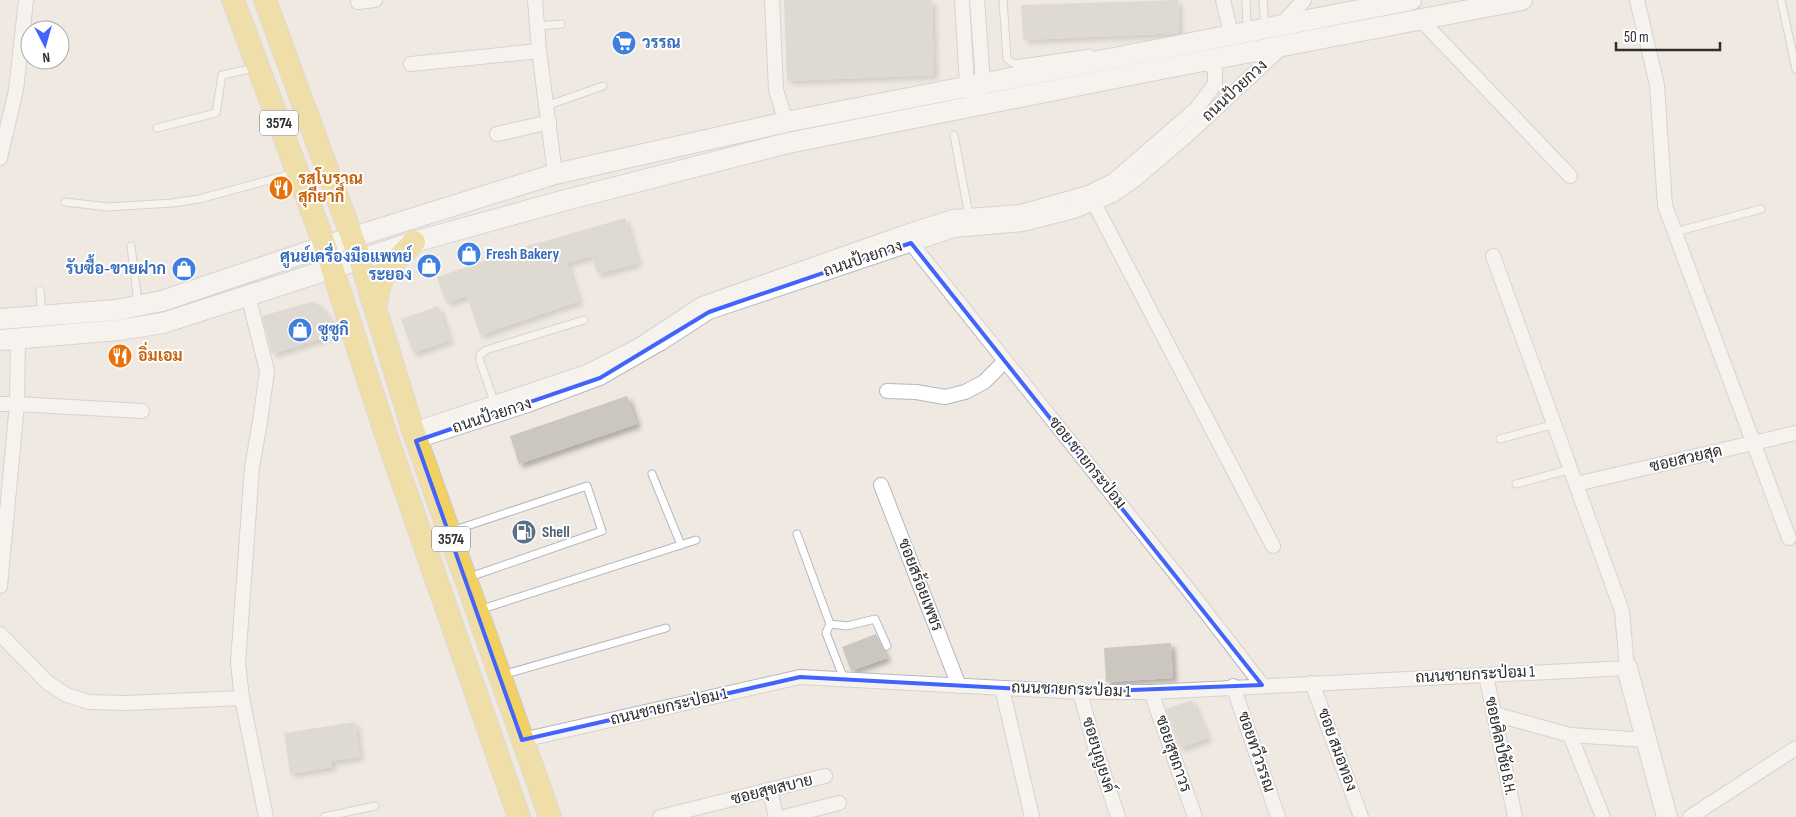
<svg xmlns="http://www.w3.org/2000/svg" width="1796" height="817" viewBox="0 0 1796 817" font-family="'Sofia Sans Condensed',Sarabun,sans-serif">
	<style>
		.building { fill: #cbc7bf; filter: url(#shadow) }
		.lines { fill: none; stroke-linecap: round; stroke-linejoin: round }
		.lane-casing { stroke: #b4b7c1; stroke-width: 9 }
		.street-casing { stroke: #b4b7c1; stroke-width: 16 }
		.secondary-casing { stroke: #b4b7c1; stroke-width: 22 }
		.primary-casing { stroke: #c9c9c9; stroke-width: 24 }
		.lane { stroke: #fff; stroke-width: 7 }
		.street { stroke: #fff; stroke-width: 14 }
		.secondary { stroke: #fff; stroke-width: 20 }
		.primary { stroke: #f2d163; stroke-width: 22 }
		.marked { fill: none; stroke: #4264fb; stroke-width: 4; stroke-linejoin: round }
		.labels { text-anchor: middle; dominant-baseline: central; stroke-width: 4; stroke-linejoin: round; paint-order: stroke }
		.shield { fill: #fff; stroke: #6d6d6d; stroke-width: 1 }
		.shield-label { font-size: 15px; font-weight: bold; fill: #2e2e2e }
		.shop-label { font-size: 16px; font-weight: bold; fill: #366cbe; stroke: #fff; text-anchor: start }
		.street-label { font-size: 16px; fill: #2e2e2e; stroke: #fff }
		.food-label { font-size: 16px; font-weight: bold; fill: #c56008; stroke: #fff; text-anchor: start }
		.service-label { font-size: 16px; font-weight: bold; fill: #4e5e75; stroke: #fff; text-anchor: start }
	</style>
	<defs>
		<filter id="shadow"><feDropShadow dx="4" dy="4" stdDeviation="2.5" flood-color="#0004"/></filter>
	</defs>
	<rect width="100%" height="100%" fill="#efe9e1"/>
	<g class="building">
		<path d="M784,0H932L934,75L787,81Z"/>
		<path d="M1178,0L1179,33L1023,40L1021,5Z"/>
		<path d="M625,218L638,263L597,274L592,256L567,263L579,301L480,335L467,296L446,303L437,277L531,245Z"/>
		<path d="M314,301L321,307L330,318L336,334L272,354L262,316Z"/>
		<path d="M438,306L450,340L413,353L401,319Z"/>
		<path d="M627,396L637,424L519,464L510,436Z"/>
		<path d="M876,634L887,658L851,671L842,647Z"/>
		<path d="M1171,643L1173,678L1106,682L1104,648Z"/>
		<path d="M1192,700L1208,738L1180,748L1166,709Z"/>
		<path d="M355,722L360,757L331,761L332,767L290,774L284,733Z"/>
	</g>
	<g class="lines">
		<defs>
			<g id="lane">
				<path d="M1003,0L1007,59L1015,64L1090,53"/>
				<path d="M1246,0L1247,31"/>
				<path d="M1263,0L1265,27"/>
				<path d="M1781,0L1796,69"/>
				<path d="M537,26L561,24"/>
				<path d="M546,106L603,86"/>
				<path d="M157,128L216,113L222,75L255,68"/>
				<path d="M954,135L969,216"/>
				<path d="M65,202L108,207L172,203L199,199L295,173"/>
				<path d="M1675,232L1761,209"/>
				<path d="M131,246L138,303"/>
				<path d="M40,290L42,315"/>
				<path d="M495,404L480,361V355L486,350L584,320"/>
				<path d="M1500,439L1555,424"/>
				<path d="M652,474L681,545"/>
				<path d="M1516,484L1571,469"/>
				<path d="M452,531L587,486L602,531L467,578"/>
				<path d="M797,534L830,624L826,633L844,679"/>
				<path d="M479,610L696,540"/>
				<path d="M830,624L847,626L875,619L887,646"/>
				<path d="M502,675L666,628"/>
				<path d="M324,817L375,806"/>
			</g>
			<g id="street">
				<path d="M535,0L539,51L555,174"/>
				<path d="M772,0L776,90L786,122"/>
				<path d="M962,0L967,86L977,105"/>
				<path d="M977,0L983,83L980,91"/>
				<path d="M1223,0L1231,34"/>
				<path d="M1637,0L1657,85L1665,206L1789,538"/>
				<path d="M358,2L375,0"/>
				<path d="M1421,20L1570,176"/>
				<path d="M1282,24L1304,0"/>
				<path d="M411,64L539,51"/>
				<path d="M497,134L549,122"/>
				<path d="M0,158L16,90L26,0"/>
				<path d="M1094,203L1273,546"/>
				<path d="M911,243L1195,598L1262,685"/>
				<path d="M248,295L267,371L260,422L252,467L238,663L242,698L266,817"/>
				<path d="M887,391L916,392L945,397L965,392L984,382L1005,361"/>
				<path d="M0,404H17L142,411"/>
				<path d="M413,430L587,372L638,346L702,304L903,233L953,217L1021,212L1088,193L1113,181L1197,108L1215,84V69L1206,61"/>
				<path d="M416,441L528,405L600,378L661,343L709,312L954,230L1023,224L1074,211L1113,195L1136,179L1191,132L1282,47"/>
				<path d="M1576,484L1796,433"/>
				<path d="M881,485L959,686"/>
				<path d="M0,586L17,404L18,339"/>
				<path d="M0,634L48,683L67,695L89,702L126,703L242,698"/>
				<path d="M1486,675L1515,817"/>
				<path d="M1312,683L1361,817"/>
				<path d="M1233,686L1278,817"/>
				<path d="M1002,688L1032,817"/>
				<path d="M1080,692L1094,744L1118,817"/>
				<path d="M1151,692L1195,817"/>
				<path d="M1494,714L1570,735L1647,740"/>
				<path d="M1570,735L1603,817"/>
				<path d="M522,740L800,677L1080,692H1151L1627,668L1622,611L1493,256"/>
				<path d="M770,790L776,817"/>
				<path d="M660,817L825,776"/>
				<path d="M784,817L839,803"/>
				<path d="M1690,817L1796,748"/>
			</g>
			<g id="secondary">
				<path d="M0,319L116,310L162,301L325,246L555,174L786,122L1411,0"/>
				<path d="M0,340L119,330L163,323L414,242L562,201L788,143L1156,70L1522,0"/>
				<path d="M1627,668L1667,817"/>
			</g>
			<g id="primary">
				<path d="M233,0L325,246L384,429L519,817"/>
				<path d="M265,0L360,259L413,430L550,817"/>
				<path d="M375,307L380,284L389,267L414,242"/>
			</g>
		</defs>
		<use href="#lane" class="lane-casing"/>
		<use href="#street" class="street-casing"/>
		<use href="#secondary" class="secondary-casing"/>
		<use href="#primary" class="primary-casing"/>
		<use href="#lane" class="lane"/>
		<use href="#street" class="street"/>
		<use href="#secondary" class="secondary"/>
		<use href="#primary" class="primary"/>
	</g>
	<path d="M0 0H1796V817H0ZM911,243L1262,685L1080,692L800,677L522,740L416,441L600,378L709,312Z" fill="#efe9e1" fill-opacity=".55" fill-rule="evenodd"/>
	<path class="marked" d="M911,243L1262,685L1080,692L800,677L522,740L416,441L600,378L709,312Z"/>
	<defs>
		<symbol id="supermarket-disc" viewBox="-11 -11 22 22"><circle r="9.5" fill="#3f7fe0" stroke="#fff"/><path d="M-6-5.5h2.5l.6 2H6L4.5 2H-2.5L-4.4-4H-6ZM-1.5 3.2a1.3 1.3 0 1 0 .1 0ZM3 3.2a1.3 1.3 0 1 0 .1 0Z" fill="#fff"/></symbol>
		<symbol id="restaurant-disc" viewBox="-11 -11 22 22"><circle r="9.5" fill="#e8710a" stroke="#fff"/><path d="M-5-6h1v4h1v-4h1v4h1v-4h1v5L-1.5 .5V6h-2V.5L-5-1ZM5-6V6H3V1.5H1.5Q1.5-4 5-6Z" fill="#fff"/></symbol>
		<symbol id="shop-disc" viewBox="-11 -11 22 22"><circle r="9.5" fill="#3f7fe0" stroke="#fff"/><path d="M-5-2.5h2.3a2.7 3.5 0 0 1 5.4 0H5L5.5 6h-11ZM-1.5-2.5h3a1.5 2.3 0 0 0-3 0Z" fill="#fff"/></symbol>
		<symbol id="fuel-disc" viewBox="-11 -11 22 22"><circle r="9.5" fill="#5c6f8a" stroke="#fff"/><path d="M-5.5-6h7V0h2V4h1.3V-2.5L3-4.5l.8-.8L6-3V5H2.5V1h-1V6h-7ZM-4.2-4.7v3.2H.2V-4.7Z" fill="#fff"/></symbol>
	</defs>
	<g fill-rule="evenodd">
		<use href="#supermarket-disc" x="610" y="29" width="28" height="28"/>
		<use href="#restaurant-disc" x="267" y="174" width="28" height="28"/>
		<use href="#shop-disc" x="455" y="240" width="28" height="28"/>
		<use href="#shop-disc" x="415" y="252" width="28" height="28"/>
		<use href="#shop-disc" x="170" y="255" width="28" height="28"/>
		<use href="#shop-disc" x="286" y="316" width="28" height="28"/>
		<use href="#restaurant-disc" x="106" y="342" width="28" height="28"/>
		<use href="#fuel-disc" x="510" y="518" width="28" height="28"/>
	</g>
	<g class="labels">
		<g class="shield">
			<rect x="260" y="110.5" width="38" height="25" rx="4"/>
			<rect x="432" y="526.5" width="38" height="25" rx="4"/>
		</g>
		<g class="shield-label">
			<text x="279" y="123">3574</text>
			<text x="451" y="539">3574</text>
		</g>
		<g class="shop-label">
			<text x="642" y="43">วรรณ</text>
			<text x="486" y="254">Fresh Bakery</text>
			<text x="412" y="257" text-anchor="end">ศูนย์เครื่องมือแพทย์<tspan x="412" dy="18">ระยอง</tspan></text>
			<text x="166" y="269" text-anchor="end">รับซื้อ-ขายฝาก</text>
			<text x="318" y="330">ซูซูกิ</text>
		</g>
		<g class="street-label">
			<text transform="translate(1235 91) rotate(-43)">ถนนป้วยกวง</text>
			<text transform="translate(863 259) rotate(-19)">ถนนป้วยกวง</text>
			<text transform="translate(492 416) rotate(-18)">ถนนป้วยกวง</text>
			<text transform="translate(1686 459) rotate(-13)">ซอยสวยสุด</text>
			<text transform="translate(1087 463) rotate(51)">ซอย ชายกระป่อม</text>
			<text transform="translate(920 585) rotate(69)">ซอยสร้อยเพชร</text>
			<text transform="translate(1475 675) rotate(-3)">ถนนชายกระป่อม 1</text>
			<text transform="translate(1071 690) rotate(2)">ถนนชายกระป่อม 1</text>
			<text transform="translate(669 707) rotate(-13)">ถนนชายกระป่อม 1</text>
			<text transform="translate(1500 746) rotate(78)">ซอยศิลป์ชัย B.H.</text>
			<text transform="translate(1337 750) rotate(70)">ซอย สมอทอง</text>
			<text transform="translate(1256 752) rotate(71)">ซอยทวีวรรณ</text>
			<text transform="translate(1173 754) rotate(71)">ซอยสุขถาวร</text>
			<text transform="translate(1098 755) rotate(73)">ซอยบุญยงค์</text>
			<text transform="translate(772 790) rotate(-14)">ซอยสุขสบาย</text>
		</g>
		<g class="food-label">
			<text x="298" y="179">รสโบราณ<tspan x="298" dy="18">สุกียากี์</tspan></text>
			<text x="138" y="356">อิ่มเอม</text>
		</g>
		<g class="service-label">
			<text x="542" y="532">Shell</text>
		</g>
	</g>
	<g transform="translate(45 45) rotate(174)"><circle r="24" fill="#ffffff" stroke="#ababab"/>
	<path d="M0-4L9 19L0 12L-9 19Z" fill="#4264fb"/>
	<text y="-8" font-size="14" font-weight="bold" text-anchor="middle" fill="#2e2e2e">N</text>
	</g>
	<path d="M1616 42v8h104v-8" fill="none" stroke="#2e2e2e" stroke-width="2.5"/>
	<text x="1624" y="42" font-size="15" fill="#2e2e2e" stroke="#ffffff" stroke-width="4" paint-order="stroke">50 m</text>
</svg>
